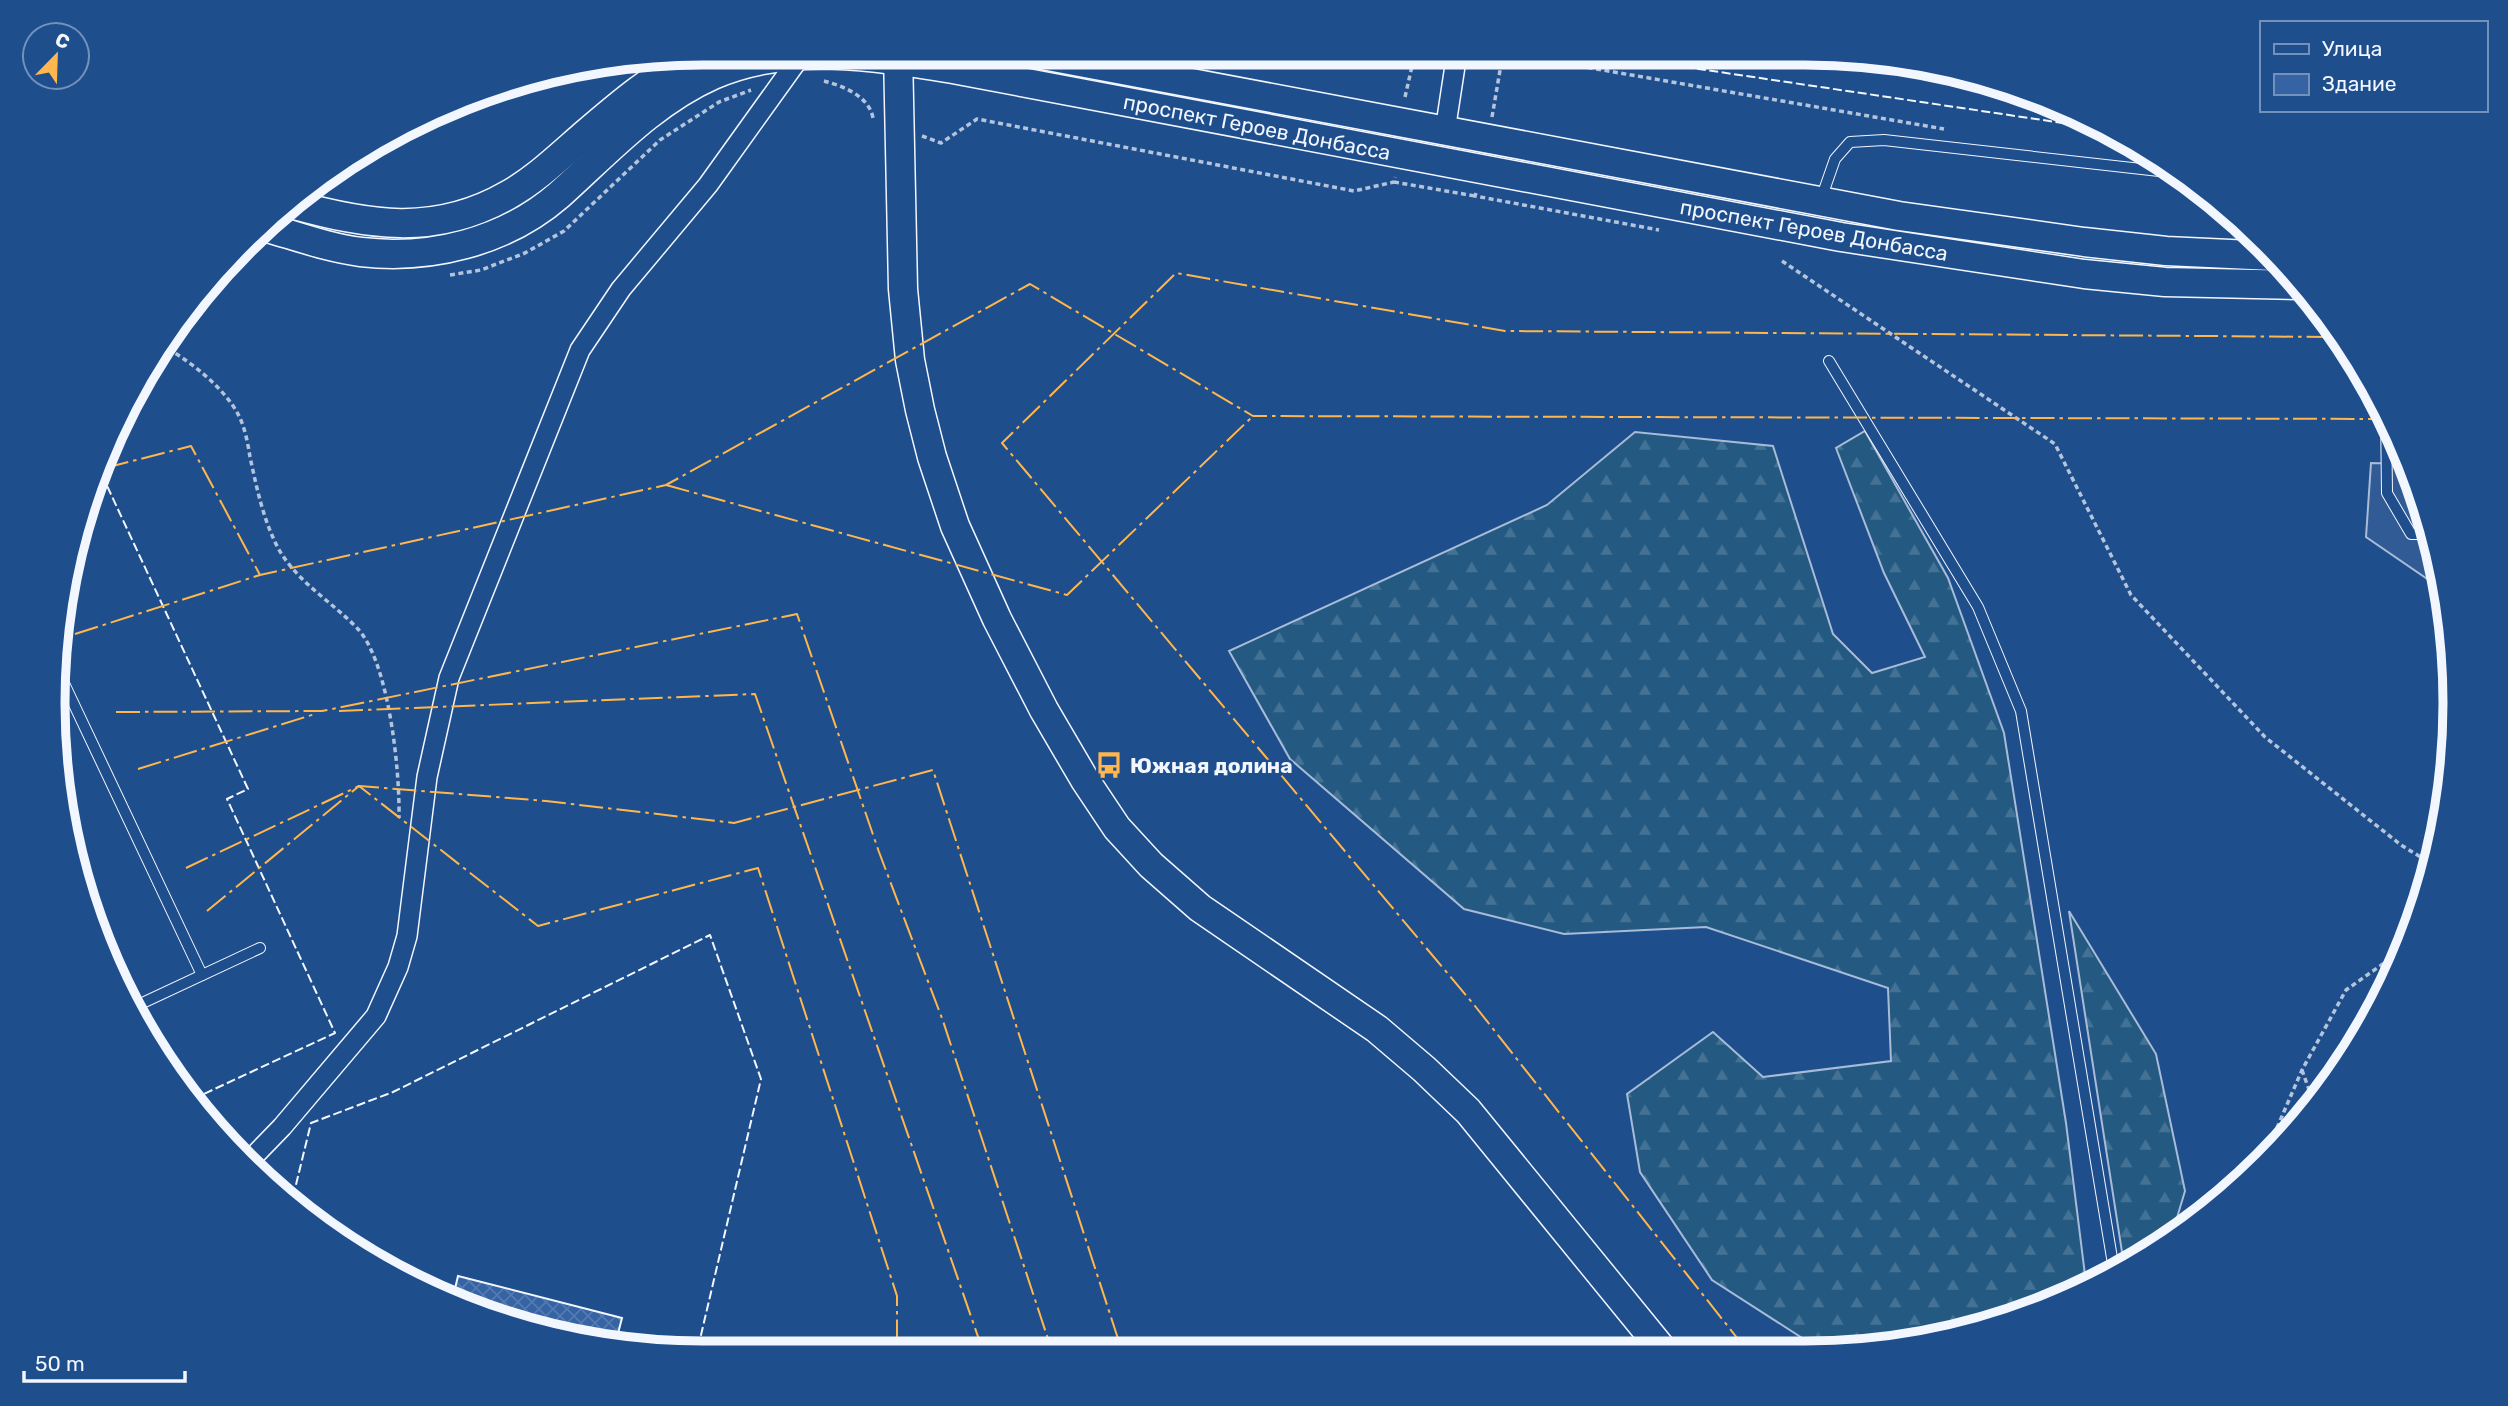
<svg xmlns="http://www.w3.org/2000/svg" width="2508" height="1406" viewBox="0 0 2508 1406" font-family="Rubik,sans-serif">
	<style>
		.forest { fill: url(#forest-firs); stroke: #a8bbd7; stroke-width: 2 }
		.parking { fill: #305b95; stroke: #a8bbd7; stroke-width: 2 }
		.building { fill: url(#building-cross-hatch); stroke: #f2f6ff; stroke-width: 2 }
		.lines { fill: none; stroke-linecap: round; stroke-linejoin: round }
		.lane-casing { stroke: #f2f6ff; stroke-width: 12 }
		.street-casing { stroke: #f2f6ff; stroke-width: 22 }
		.secondary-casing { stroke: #f2f6ff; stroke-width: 31 }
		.path { stroke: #b3c4dc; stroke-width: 3.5; stroke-dasharray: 5 3.5; stroke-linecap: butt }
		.lane { stroke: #1f4e8c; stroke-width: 10 }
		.street { stroke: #1f4e8c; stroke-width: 19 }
		.secondary { stroke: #1f4e8c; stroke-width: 28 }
		.fence { stroke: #f2f6ff; stroke-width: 2; stroke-dasharray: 9 3.5; stroke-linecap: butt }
		.power { stroke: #ffb74d; stroke-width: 2; stroke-dasharray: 24 5 3.5 5; stroke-linecap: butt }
		.labels { text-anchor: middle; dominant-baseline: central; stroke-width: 5; stroke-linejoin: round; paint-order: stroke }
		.street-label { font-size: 21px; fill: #f2f6ff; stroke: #1f4e8c }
		.poi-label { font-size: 21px; font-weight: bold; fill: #f2f6ff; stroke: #1f4e8c; text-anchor: start }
		.rim { fill: none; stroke: #f2f6ff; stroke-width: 9 }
	</style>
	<defs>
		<pattern id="forest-firs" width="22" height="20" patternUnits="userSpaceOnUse" patternTransform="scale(1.75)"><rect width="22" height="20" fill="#245a82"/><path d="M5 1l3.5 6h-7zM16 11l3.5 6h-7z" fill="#447295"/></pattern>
		<pattern id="building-cross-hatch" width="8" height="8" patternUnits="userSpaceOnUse" patternTransform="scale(1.75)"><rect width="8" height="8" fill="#3563a3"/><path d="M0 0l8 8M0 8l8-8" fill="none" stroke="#537ab1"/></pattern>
	</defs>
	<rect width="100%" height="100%" fill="#1f4e8c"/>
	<g class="forest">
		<path d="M1865,431L1948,578L2004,733L2066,1123L2086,1283L2014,1319L1890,1348H1831L1810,1343L1712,1280L1640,1172L1627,1094L1713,1032L1763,1077L1891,1061L1888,988L1706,927L1564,934L1464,909L1290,759L1229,651L1547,505L1635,432L1773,446L1833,634L1872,673L1925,657L1884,573L1836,448Z"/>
		<path d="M2069,911L2156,1054L2185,1191L2170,1241L2124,1265Z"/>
	</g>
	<path class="parking" d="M2371,463L2407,464L2433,535L2442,589L2366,537Z"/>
	<path class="building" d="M458,1276L622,1318L615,1345L534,1331L453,1297Z"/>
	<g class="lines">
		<defs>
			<g id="lane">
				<path d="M1821,199L1835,159L1850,142L1884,140L2177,173"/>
				<path d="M1829,361L1978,607L2021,711L2114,1270"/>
				<path d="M2386,412L2387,493L2411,534H2433"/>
				<path d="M61,677L202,975"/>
				<path d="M136,1006L260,948"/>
			</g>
			<g id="street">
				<path d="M1445,131L1457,53"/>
				<path d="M249,1161L282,1127L376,1016L398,967L407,936L427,777L449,678L580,350L621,289L708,185L802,54"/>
			</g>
			<g id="secondary">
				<path d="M898,53L903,289L910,360L920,410L932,457L955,526L997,619L1044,710L1085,780L1117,828L1151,865L1200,908L1377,1029L1424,1069L1468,1111L1662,1349"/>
				<path d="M1032,53L1899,216L2084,242L2166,251L2273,256"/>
				<path d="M291,204C367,225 435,237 508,195C535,180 559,157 583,136C620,104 655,74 700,53"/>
				<path d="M268,228C299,237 329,248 361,252C430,260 505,242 559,195C607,152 652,102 713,75C789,42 874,56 953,69L1841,237L2084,274L2165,282L2300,285"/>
			</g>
		</defs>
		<use href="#lane" class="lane-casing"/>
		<use href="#street" class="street-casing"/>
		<use href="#secondary" class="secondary-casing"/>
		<g class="path">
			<path d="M1504,53L1944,129"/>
			<path d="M824,81C843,86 869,96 873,118"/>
			<path d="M1405,97L1415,53"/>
			<path d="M1492,117L1503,53"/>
			<path d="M922,136L941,143L977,119L1354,191L1394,182L1395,177"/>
			<path d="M1394,182L1475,196"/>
			<path d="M1476,193L1475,196L1659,230"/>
			<path d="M1782,261L2055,444L2131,595L2265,737L2401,845L2432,864"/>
			<path d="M450,275L481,270L525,253L564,231L660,140L719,102L751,90"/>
			<path d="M161,345C188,359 225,388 239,416C245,428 248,444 250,457C257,489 263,519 278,548C297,582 331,601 357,628C389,661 400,771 399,818"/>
			<path d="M2302,1070L2313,1101"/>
			<path d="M2260,1167L2302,1070L2346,990L2404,949"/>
		</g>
		<use href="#lane" class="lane"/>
		<use href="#street" class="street"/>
		<use href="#secondary" class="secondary"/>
		<g class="fence">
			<path d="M1598,54L2110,130"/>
			<path d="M102,475L248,789L227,799L335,1033L193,1099"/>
			<path d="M293,1197L311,1123L393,1092L710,935L761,1079L697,1352"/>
		</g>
		<g class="power">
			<path d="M105,468L191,446L260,575"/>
			<path d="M666,485L1067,595L1253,416"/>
			<path d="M75,634L260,575L666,485L1030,284L1253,416L2390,419"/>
			<path d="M339,711L755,694L983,1351"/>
			<path d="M116,712L322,711L797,614L879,852L943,1021L1052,1351"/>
			<path d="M138,769L315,714"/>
			<path d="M186,868L359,786L546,801L734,823L933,770L1122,1351"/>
			<path d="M207,911L359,786L538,926L758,868L897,1296V1351"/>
			<path d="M1745,1348L1475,1006L1002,443L1176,273L1505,331L2340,337"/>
		</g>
	</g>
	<defs>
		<symbol id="bus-bare" viewBox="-9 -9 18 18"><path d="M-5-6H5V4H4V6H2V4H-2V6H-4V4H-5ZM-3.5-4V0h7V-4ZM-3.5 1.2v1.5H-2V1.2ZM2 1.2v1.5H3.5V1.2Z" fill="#ffb74d" stroke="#1f4e8c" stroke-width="2.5" paint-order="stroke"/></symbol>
	</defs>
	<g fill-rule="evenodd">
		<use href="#bus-bare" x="1090" y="746" width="38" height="38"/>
	</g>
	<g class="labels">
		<g class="street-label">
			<text transform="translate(1257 127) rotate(11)">проспект Героев Донбасса</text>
			<text transform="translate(1814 230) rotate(10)">проспект Героев Донбасса</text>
		</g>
		<g class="poi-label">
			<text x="1130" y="765">Южная долина</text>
		</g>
	</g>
	<path d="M0 0H2508V1406H0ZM703 65H1805A638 638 0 0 1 2443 703V703A638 638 0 0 1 1805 1341H703A638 638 0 0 1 65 703V703A638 638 0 0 1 703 65Z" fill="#1f4e8c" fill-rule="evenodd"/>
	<path class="rim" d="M703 65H1805A638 638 0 0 1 2443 703V703A638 638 0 0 1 1805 1341H703A638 638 0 0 1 65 703V703A638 638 0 0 1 703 65Z"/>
	<rect x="2260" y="21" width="228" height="91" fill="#1f4e8c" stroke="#7391ba" stroke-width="2"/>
	<rect x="2274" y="44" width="35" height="10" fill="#1f4e8c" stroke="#7391ba" stroke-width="2"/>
	<text x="2322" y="56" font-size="21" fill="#f2f6ff">Улица</text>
	<rect x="2274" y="74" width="35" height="21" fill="#3563a3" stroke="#7391ba" stroke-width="2"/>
	<text x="2322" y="91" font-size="21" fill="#f2f6ff">Здание</text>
	<g transform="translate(56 56) rotate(23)"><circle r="33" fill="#1f4e8c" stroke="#7391ba" stroke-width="2"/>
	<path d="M0-5L12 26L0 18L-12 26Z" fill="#ffb74d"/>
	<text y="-10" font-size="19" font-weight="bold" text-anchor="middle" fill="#f2f6ff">С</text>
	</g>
	<path d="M24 1371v10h161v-10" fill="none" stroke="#f2f6ff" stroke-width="3.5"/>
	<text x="35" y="1371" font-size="21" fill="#f2f6ff" stroke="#1f4e8c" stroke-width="5" paint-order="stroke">50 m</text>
</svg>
